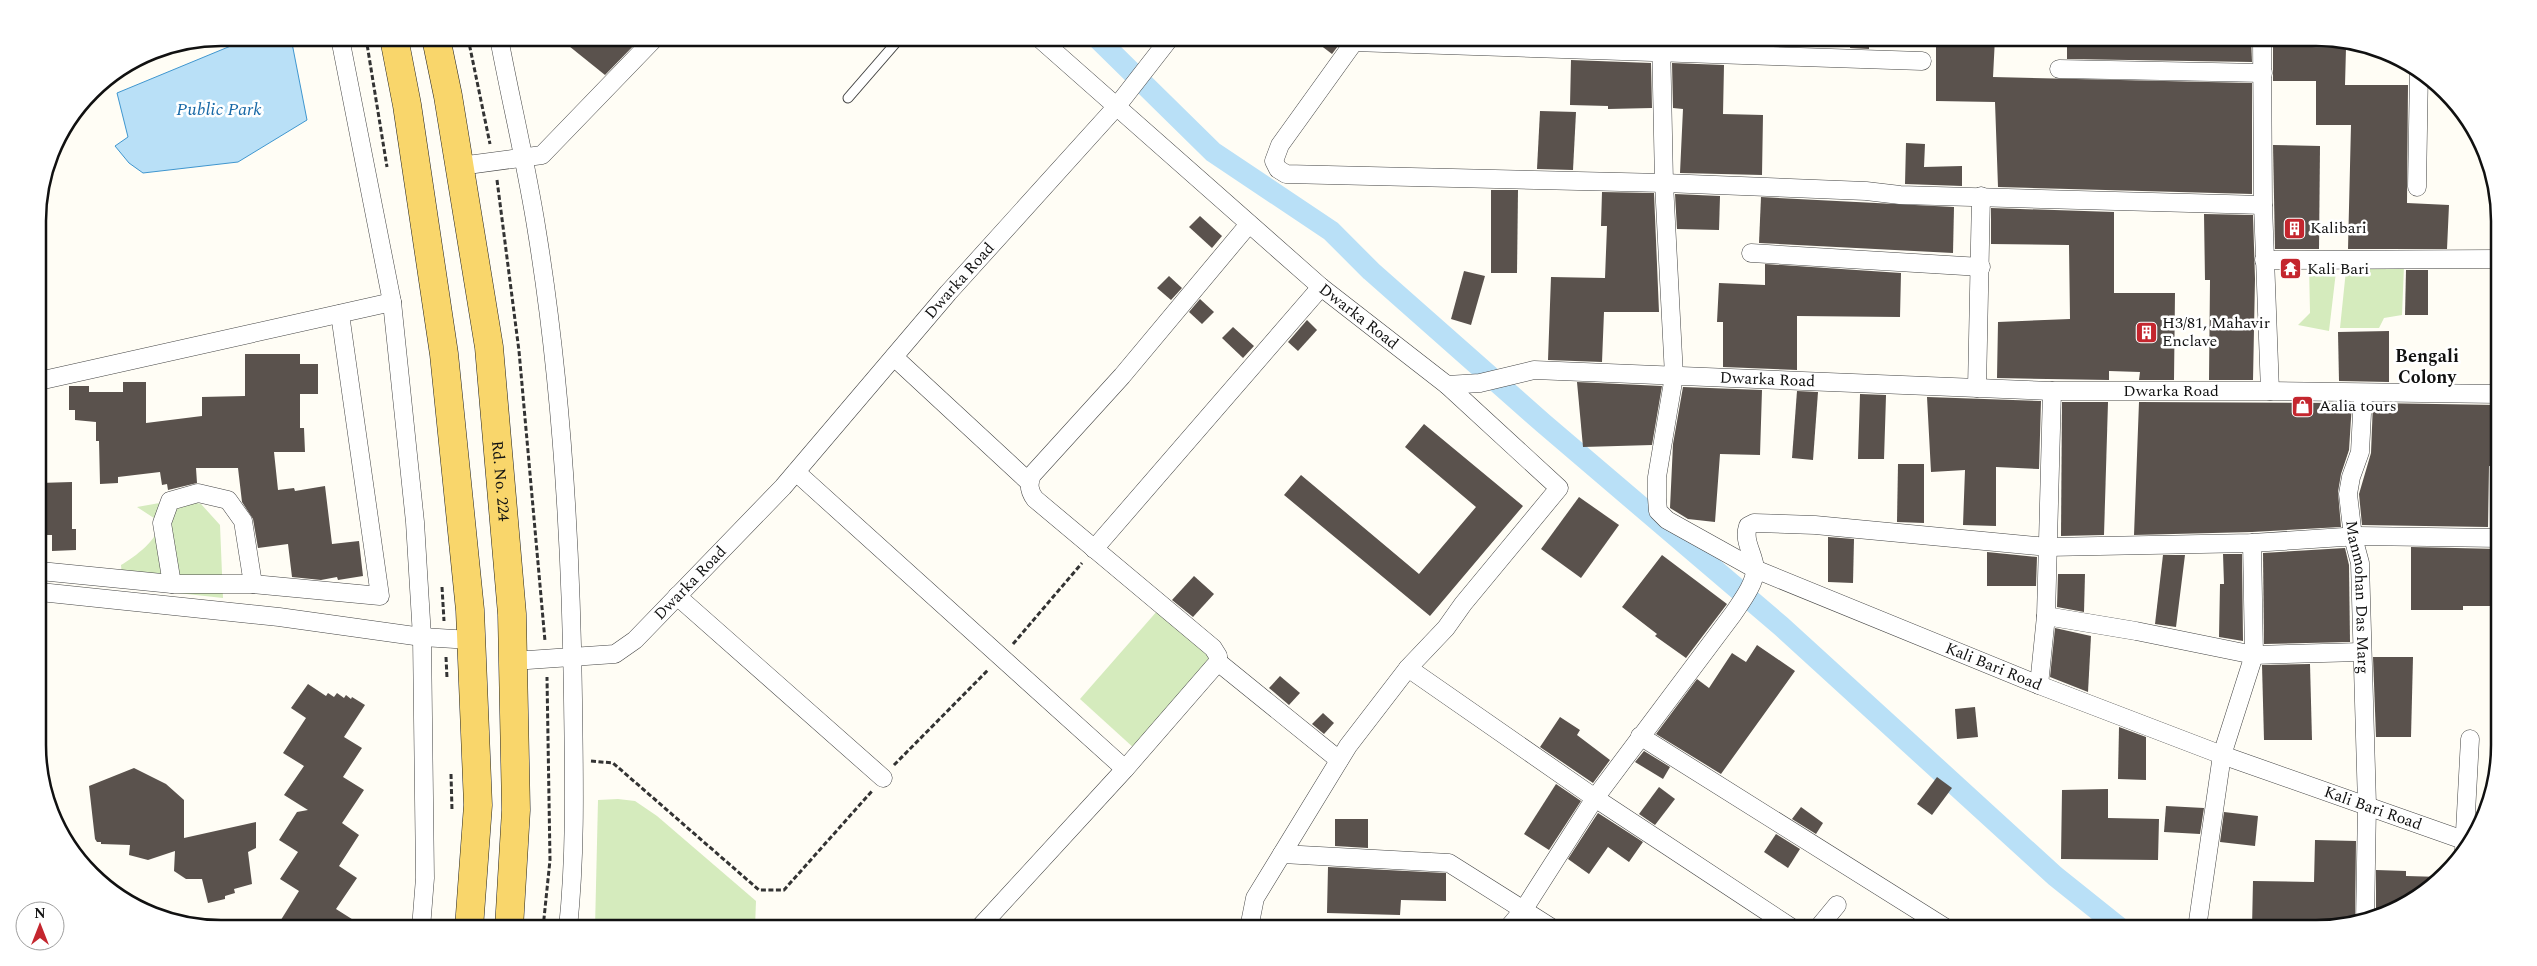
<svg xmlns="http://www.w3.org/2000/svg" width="2537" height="966" viewBox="0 0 2537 966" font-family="Spectral,serif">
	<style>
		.green { fill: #d5ebbd }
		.water { fill: #b9e0f7; stroke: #3f96cf }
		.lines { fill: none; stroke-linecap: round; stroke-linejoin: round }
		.canal { stroke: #b9e0f7; stroke-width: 21 }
		.building { fill: #5a524d }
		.lane-casing { stroke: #444; stroke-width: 11 }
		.street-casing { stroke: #444; stroke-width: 19 }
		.primary-casing { stroke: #222; stroke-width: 29 }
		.path { stroke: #333; stroke-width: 3; stroke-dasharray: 5 2.5; stroke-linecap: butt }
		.lane { stroke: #fff; stroke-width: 9 }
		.street { stroke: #fff; stroke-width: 18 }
		.primary { stroke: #f9d66b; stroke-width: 28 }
		.labels { text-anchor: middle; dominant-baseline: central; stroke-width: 5; stroke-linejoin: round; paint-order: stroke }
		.poi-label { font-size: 16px; fill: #111; stroke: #fff; text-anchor: start }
		.street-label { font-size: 16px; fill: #111; stroke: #fff }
		.water-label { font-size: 18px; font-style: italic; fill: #1768a6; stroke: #fff }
		.neighbourhood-label { font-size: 18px; font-weight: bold; fill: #111; stroke: #fff }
		.rim { fill: none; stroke: #111; stroke-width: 2.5 }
	</style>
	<rect width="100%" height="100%" fill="#fffdf5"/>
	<g class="green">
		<path d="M2337,263L2329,331L2298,325L2310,313L2309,264Z"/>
		<path d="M2404,266L2402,315L2384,318L2379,328H2340L2346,270Z"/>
		<path d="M182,499L201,504L220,525L223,598L123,587L121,565C135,557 159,539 160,522L137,507Z"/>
		<path d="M1158,610L1212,657L1135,749L1080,699Z"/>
		<path d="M618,799L635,801L657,816L756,901L755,928H595L598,800Z"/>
	</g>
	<path class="water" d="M250,38H291L307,120L238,162L143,173L129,163L115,146L128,137L117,93Z"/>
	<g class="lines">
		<path class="canal" d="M1097,38L1213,152L1331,231L1371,271L1543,423L1781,626L2055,876L2120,928"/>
	</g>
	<g class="building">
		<path d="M559,38H641L605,75Z"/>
		<path d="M1311,38H1344L1332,54Z"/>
		<path d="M1682,38H1724V44L1682,42Z"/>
		<path d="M1851,38H1869V49L1850,48Z"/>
		<path d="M1936,38H1995L1993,77L2252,83V194L1998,187L1995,102L1936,101Z"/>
		<path d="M2067,38H2251L2252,62L2067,59Z"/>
		<path d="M2273,46L2346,48L2345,85H2408L2407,203L2449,205L2447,249H2348L2351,125H2316V81H2273Z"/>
		<path d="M1571,60L1651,63L1652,108L1608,109V106L1570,105Z"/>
		<path d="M1672,63L1724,65L1723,114L1763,115L1762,175L1680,173L1683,109L1673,108Z"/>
		<path d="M1540,111L1576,112L1573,170L1537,169Z"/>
		<path d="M1906,143L1925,144L1924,167L1962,166V186L1905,184Z"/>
		<path d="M2273,145L2320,146L2319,249H2275Z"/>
		<path d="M1491,190H1518L1517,273H1491Z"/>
		<path d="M1602,192L1654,193L1659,312H1604L1602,362L1548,360L1551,277L1605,278L1607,226H1601Z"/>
		<path d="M1675,194L1720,196L1719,230L1677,229Z"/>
		<path d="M1761,197L1954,207L1953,253L1759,243Z"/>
		<path d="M1991,208L2114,212V293H2175L2174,380H2139L2140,372L2109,371V380L1997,378L1998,322L2070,319L2069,245L1991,244Z"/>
		<path d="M2204,214L2253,215L2255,279L2253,380H2209L2210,280H2205Z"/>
		<path d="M1200,216L1222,236L1212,248L1189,227Z"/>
		<path d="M1765,264L1901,273L1900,317L1797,316V370L1723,367V322H1717L1719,283L1765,285Z"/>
		<path d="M2406,270H2428V315H2405Z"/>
		<path d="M1464,271L1485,276L1471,325L1451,319Z"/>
		<path d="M1169,276L1182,288L1171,300L1157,288Z"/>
		<path d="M1200,299L1214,312L1202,324L1189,312Z"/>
		<path d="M1307,320L1317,330L1298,351L1288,342Z"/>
		<path d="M1233,327L1254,346L1243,358L1222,338Z"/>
		<path d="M2389,331V382L2339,381L2338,332Z"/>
		<path d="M245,354H300V364H318V394H300V428H304L305,452H274L278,490L294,488L295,491L325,486L332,544L359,541L363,576L338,580L337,577L321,580L292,577L288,544L258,548L253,519L242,502L238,468H196L197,483L168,490L167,484L162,485L160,472L118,477V483L100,484L99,441H96V422L75,420V410H69V386H89V392H123V382H146V423L202,416V397L245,396Z"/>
		<path d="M1577,382L1662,386L1652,445L1583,447Z"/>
		<path d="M1683,387L1762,390L1760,455L1720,454L1715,522L1688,519L1670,508L1673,444Z"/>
		<path d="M1797,391L1818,392L1813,460L1792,458Z"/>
		<path d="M1860,394L1886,395L1884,459H1858Z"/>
		<path d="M1927,397L2041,401L2039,469L1996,467V526L1963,525L1965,470L1931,472Z"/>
		<path d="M2062,402H2108L2104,535L2061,536Z"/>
		<path d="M2139,402L2352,403L2349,450L2341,474L2338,492L2341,527L2252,532L2134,535Z"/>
		<path d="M2373,403L2498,405L2499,467L2489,466L2488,527L2362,525L2359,494L2371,453Z"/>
		<path d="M1424,424L1523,506L1430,616L1284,495L1301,475L1419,574L1476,507L1405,447Z"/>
		<path d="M1898,464H1924V523L1897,522Z"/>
		<path d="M72,482V529H76V550L52,551V535H40L39,483Z"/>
		<path d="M1579,497L1619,525L1581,578L1541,549Z"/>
		<path d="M1828,537L1854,539L1853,583L1828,582Z"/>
		<path d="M2411,547L2499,549V606H2463V610H2411Z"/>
		<path d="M2345,548L2349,565L2350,642L2264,644L2263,553Z"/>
		<path d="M1987,552L2037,557L2036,586H1987Z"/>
		<path d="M2223,554H2242L2243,641L2219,637L2220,584H2224Z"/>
		<path d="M1662,555L1727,604L1686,658L1655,636L1657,634L1622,607Z"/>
		<path d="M2163,555H2185L2176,627L2155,624Z"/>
		<path d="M2058,574H2085L2084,612L2057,607Z"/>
		<path d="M1194,576L1214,594L1193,617L1172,600Z"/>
		<path d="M2055,628L2091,636L2088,692L2050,677Z"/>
		<path d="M1757,645L1795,671L1721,774L1656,734L1697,679L1709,688L1732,653L1746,662Z"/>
		<path d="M2373,657H2413L2411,737H2376Z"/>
		<path d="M2310,664L2312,740H2264L2262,665Z"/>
		<path d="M1280,676L1300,693L1289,705L1269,688Z"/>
		<path d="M308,684L326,696L328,693L334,697L337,693L344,698L346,695L351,699L352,697L365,705L344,737L362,748L343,777L364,790L342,823L359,835L339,866L357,878L336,909L366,928H287L279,923L299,891L280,879L298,852L279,840L297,812L308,810L284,795L304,766L283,753L306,718L291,708Z"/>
		<path d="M1975,707L1978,737L1957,739L1955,709Z"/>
		<path d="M1323,713L1334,723L1324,734L1312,724Z"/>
		<path d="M1560,717L1580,730L1577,735L1610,760L1593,783L1540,747Z"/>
		<path d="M2119,727L2146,737V780L2118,779Z"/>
		<path d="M1644,751L1670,767L1663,779L1635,762Z"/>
		<path d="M134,768L166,784L184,800V838L256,822V848L248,852L252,884L234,889L235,893L225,896V899L208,903L202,879H186L174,871L175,851L148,860L129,855L130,845L101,844V842H97L95,839L89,786Z"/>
		<path d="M1937,777L1952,788L1932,815L1917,804Z"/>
		<path d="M1556,784L1581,801L1549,850L1524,834Z"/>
		<path d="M1659,787L1675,799L1655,825L1639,814Z"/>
		<path d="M2108,789V818L2159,819L2158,860L2061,859L2062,790Z"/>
		<path d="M2166,806L2204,808L2200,834L2164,832Z"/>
		<path d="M1801,807L1823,823L1816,834L1792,819Z"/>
		<path d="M2224,812L2258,816L2255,846L2220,842Z"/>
		<path d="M1598,813L1643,842L1629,862L1608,847L1589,874L1568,859Z"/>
		<path d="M1335,819H1368V848L1335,846Z"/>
		<path d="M1776,834L1800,849L1788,868L1764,852Z"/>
		<path d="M2315,840L2356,841L2355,922H2295V928H2252L2253,881L2314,882Z"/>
		<path d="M1328,867L1446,873V901L1401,900L1400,915L1327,913Z"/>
		<path d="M2376,870L2406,871V876L2441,877L2428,891L2376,918Z"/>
	</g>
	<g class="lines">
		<defs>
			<path id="lane" d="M848,98L900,38"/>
			<g id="street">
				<path d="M340,38L392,302L415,522L422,637L425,878L421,928"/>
				<path d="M499,38C511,102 527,167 537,232C562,386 571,543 573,699C574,775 576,852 568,928"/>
				<path id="s1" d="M1039,38L1321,287L1447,385L1480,383L1534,370L2052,391H2270L2498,394"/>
				<path d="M1357,38L1280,145L1274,161L1278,169L1286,174L1664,183L1866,191L1900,195L2263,205"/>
				<path id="s2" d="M1661,38L1664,183L1674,376L1657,477V498L1658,511L1667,520L1755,569L2039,685L2222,755L2469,842"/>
				<path d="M2262,38L2263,205L2270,391"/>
				<path d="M1353,42L1922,61"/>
				<path d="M2059,69L2263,73"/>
				<path d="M460,166L542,155L655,38"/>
				<path d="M2417,187L2419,70"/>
				<path d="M1751,253L1981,267"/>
				<path d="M2264,260L2498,259"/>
				<path d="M894,357L1029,482"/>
				<path d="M39,381L392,302"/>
				<path d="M1977,388L1981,196"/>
				<path id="s3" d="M2363,394L2360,452L2351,477L2348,494L2353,537L2360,563L2367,805L2365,921"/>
				<path d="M796,472L1125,769"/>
				<path d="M1094,549L1321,287"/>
				<path d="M40,571L172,584H253L380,596L340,314"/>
				<path d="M172,584L162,523L170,501L198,493L228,500L243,521L253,584"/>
				<path d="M40,592L279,617L422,637L471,640"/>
				<path d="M677,596L883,778"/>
				<path d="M2046,616L2136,631L2254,655L2361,652"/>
				<path id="s4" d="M513,661L615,654L635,640L783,487L948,293L1117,106L1170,38"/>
				<path d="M1218,662L1339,760"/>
				<path d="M1408,668L1595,798L1792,928"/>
				<path d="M2039,685L2046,616L2052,391"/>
				<path d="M1640,736L1946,928"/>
				<path d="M2464,850L2470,739"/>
				<path d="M1282,854L1449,863L1552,928"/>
				<path d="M979,928L1125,769L1218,662V656L1213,648L1035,499C1029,491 1028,484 1032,475L1122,376L1249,224"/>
				<path d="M1249,928L1255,898L1348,746L1408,668L1446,628L1463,604L1559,488L1447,385"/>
				<path d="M1508,928L1524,909L1595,798L1733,614C1741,602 1756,583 1755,568C1753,552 1743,541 1748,526L1754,523L1815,525L2048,547L2252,543L2359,536L2499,538"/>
				<path d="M1818,928L1837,905"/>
				<path d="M2197,928L2222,755L2254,655L2252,543"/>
			</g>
			<g id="primary">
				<path d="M394,38L407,105L444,354L470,610L478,805L469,928"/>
				<path id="s5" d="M436,38L448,96L489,347L512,614L516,810L509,928"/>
			</g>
		</defs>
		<use href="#lane" class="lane-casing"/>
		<use href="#street" class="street-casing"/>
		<use href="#primary" class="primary-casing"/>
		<g class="path">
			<path d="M366,38L387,167"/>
			<path d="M468,38L490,144"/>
			<path d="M497,180L519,351L545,641"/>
			<path d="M442,587L444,621"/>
			<path d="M1013,644L1082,563"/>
			<path d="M446,657L447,678"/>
			<path d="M591,761L613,763L759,890H784L872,791"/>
			<path d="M894,765L988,670"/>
			<path d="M451,774L452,810"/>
			<path d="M543,928L550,860L547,677"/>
		</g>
		<use href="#lane" class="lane"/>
		<use href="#street" class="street"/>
		<use href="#primary" class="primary"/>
	</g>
	<defs>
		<symbol id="building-square" viewBox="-11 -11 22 22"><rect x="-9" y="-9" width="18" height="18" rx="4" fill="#c4262e" stroke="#fff"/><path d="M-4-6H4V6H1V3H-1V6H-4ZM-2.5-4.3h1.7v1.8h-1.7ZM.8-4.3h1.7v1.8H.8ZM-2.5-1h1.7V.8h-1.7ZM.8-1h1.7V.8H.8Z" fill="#fff"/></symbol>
		<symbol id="temple-square" viewBox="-11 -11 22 22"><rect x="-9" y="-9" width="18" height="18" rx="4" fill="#c4262e" stroke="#fff"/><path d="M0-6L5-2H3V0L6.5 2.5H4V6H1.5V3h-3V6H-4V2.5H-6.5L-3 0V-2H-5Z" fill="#fff"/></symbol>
		<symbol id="shop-square" viewBox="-11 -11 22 22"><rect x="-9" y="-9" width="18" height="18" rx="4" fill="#c4262e" stroke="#fff"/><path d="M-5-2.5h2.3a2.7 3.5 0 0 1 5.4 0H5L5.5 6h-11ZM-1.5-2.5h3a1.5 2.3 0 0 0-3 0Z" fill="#fff"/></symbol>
	</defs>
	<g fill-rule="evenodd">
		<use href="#building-square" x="2282" y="216" width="25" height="25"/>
		<use href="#temple-square" x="2278" y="256" width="25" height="25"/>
		<use href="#building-square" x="2134" y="320" width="25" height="25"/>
		<use href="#shop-square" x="2290" y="394" width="25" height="25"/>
	</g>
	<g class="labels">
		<g class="poi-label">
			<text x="2310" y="228">Kalibari</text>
			<text x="2307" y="269">Kali Bari</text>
			<text x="2162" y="323">H3/81, Mahavir<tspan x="2162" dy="18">Enclave</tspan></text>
			<text x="2319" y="406">Aalia tours</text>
		</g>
		<g class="street-label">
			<text stroke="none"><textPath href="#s4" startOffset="611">Dwarka Road</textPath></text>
			<text stroke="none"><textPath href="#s1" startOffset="424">Dwarka Road</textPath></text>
			<text stroke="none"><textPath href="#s1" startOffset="858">Dwarka Road</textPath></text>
			<text stroke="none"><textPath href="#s1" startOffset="1262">Dwarka Road</textPath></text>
			<text stroke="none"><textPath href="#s5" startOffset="448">Rd. No. 224</textPath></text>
			<text stroke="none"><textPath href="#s4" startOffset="206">Dwarka Road</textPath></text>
			<text stroke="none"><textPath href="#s3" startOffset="206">Manmohan Das Marg</textPath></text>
			<text stroke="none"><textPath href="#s2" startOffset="846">Kali Bari Road</textPath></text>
			<text stroke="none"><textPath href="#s2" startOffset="1251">Kali Bari Road</textPath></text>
		</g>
		<g class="water-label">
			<text x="219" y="109">Public Park</text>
		</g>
		<g class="neighbourhood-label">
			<text x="2427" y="356">Bengali<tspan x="2427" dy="21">Colony</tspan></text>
		</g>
	</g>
	<path d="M0 0H2537V966H0ZM221 46H2316A175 175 0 0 1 2491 221V745A175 175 0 0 1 2316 920H221A175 175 0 0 1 46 745V221A175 175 0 0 1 221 46Z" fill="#fff" fill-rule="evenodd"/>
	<path class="rim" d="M221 46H2316A175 175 0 0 1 2491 221V745A175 175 0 0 1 2316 920H221A175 175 0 0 1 46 745V221A175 175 0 0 1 221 46Z"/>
	<g transform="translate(40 926)"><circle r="24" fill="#ffffff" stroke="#a0a0a0"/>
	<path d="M0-4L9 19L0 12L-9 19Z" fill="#c4262e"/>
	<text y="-8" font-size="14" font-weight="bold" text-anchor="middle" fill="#111111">N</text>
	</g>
</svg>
